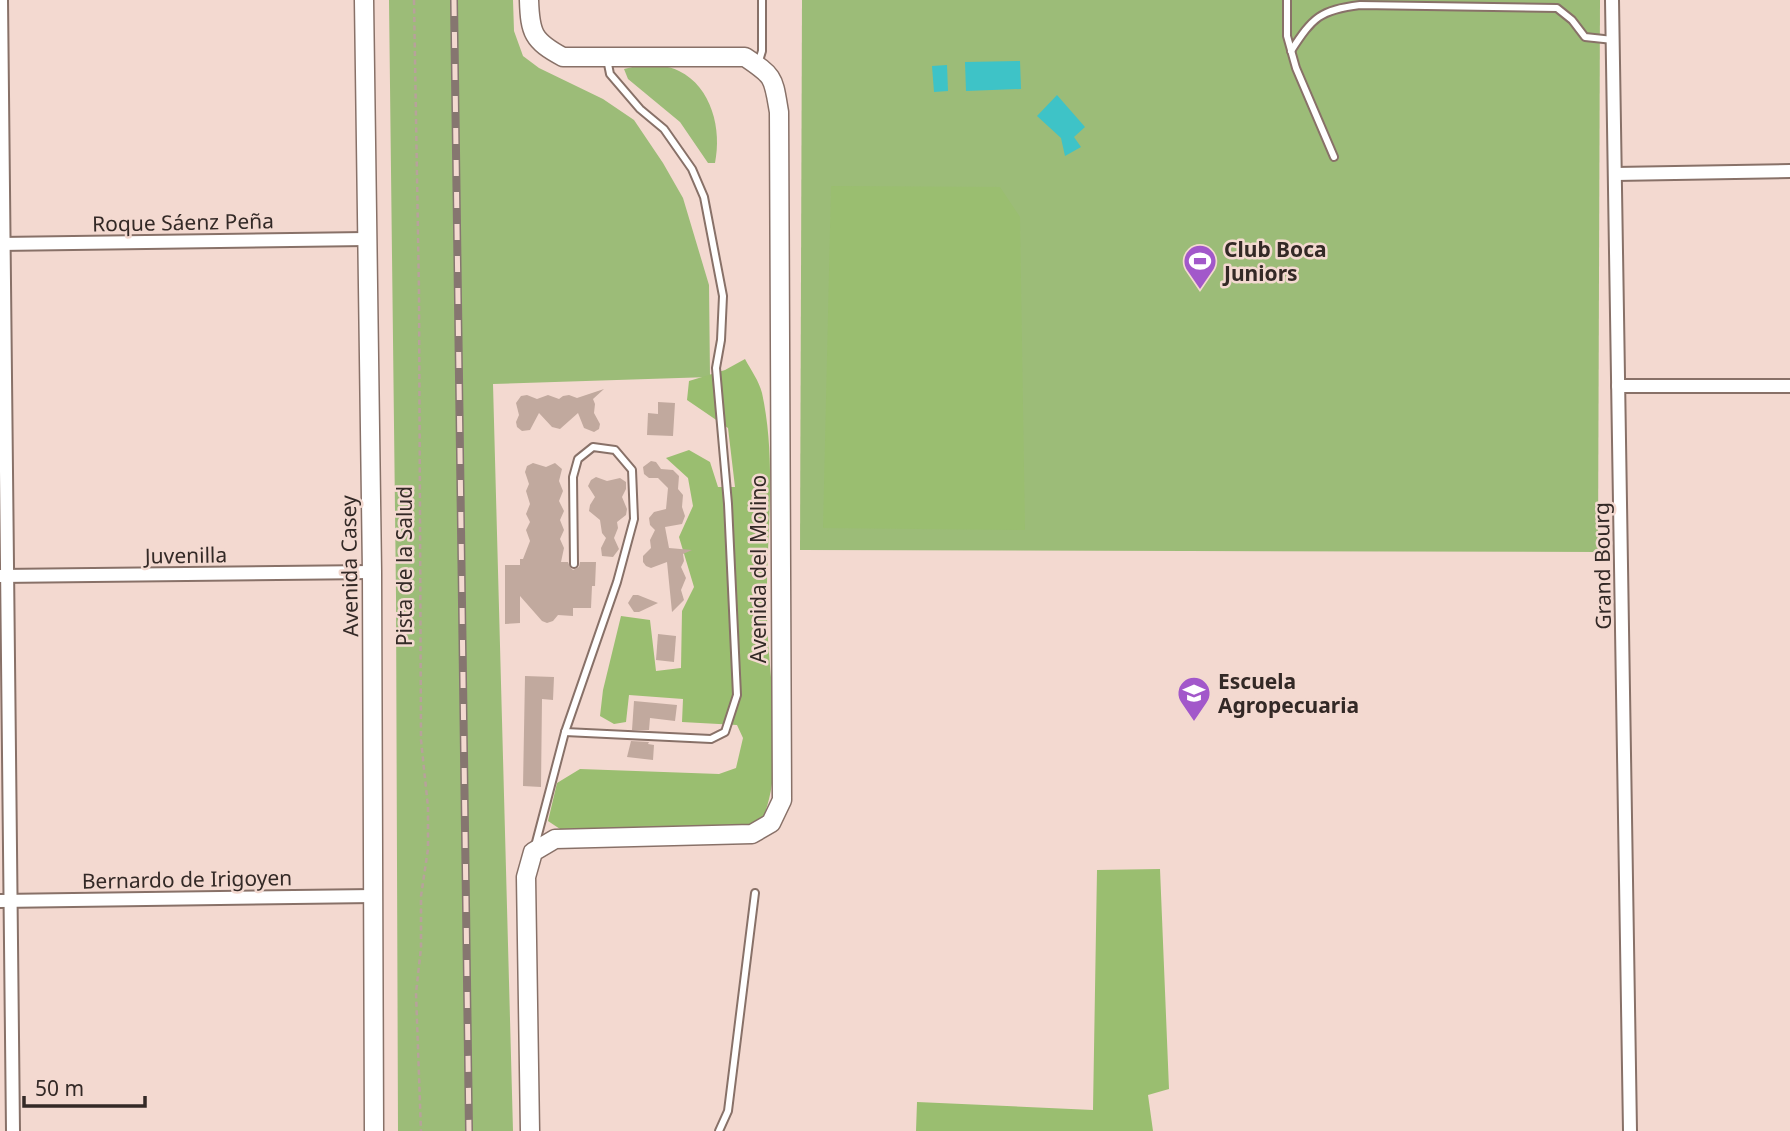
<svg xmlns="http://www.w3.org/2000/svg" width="1790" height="1131" viewBox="0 0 1790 1131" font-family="'Noto Sans',sans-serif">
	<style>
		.green { fill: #9cbc78 }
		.forest { fill: #9abe70 }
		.water { fill: #3ec3c7 }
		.building { fill: #c1a99e }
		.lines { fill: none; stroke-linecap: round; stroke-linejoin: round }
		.lane-casing { stroke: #887168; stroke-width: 10 }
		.street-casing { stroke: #887168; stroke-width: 16 }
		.secondary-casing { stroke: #887168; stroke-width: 21 }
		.path { stroke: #b7a29a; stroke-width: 2.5; stroke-dasharray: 5 3.5; stroke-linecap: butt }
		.lane { stroke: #fff; stroke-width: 6 }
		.street { stroke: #fff; stroke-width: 12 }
		.secondary { stroke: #fff; stroke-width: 18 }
		.rail-casing { stroke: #867670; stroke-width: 8 }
		.rail { stroke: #f3d9d0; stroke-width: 5; stroke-dasharray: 16; stroke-linecap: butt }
		.labels { text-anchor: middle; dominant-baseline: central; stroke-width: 5; stroke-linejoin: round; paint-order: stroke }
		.street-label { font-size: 21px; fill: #332926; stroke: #f3d9d0 }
		.poi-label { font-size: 21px; font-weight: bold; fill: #332926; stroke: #f3d9d0; text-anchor: start }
	</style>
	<rect width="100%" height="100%" fill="#f3d9d0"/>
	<g class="green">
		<path d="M389,0H513L514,31L523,56L539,68L603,99L634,120L663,163L683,198L709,285L710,377L493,384L513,1131H398L396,595Z"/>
		<path d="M802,0H1600L1598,552L800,550Z"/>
		<path d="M641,65C653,65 668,65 679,71C712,87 722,130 715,163H708L680,122L628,79L624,69Z"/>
	</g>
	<g class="forest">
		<path d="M831,186L1000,187L1020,217L1025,530L823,528Z"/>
		<path d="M745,359C751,370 759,381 762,393C778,466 765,543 767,617C768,677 786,762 763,818L745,826L560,829L548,821L557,783L580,769L719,774L736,768L743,738L737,725L682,722L683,699L629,695L626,722L614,724L600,716L603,690L621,616L650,620L656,671L681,668L682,611L694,587L679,537L693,506L688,478L666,458L689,450L710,462L718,487H735L728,428L687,400L689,381L725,370Z"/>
		<path d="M1160,869L1169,1089L1148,1095L1153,1131H916L917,1102L1093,1110L1097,870Z"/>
	</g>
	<g class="water">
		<path d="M1020,61L1021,89L966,91L965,62Z"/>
		<path d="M947,65L948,91L934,92L932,66Z"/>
		<path d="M1057,95L1085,127L1074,137L1081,147L1065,156L1061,138L1037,116Z"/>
	</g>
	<g class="building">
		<path d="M604,389L593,399L595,404L594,413L600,424L599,429L594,432L584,428L578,413L560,429L552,427L539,413L530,430L522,431L517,427L516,422L519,415L516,403L521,396L527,395L537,399L548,395L559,399L563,396L569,395L577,398Z"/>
		<path d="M658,402L675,403L673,436L647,435L648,413L658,414Z"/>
		<path d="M651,461L656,462L661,469L673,470L679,476L678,489L683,495L682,507L685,516L682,524L665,527L669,548L692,550L683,554L684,561L681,567L686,578L681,590L684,600L672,612L667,562L651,568L646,566L643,562V556L651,548L650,540L655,530L650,525L649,518L654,512L666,509L668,488L658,478H649L644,474L643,467Z"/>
		<path d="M533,463L546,467L555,463L562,469L559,481L563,491L559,501L564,511L560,520L564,530L560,539L564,548L561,562H568L570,567L573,570L579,567L580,562H596L595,586H592L591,608H573V616L558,615L553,621L547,623L542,621L520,596V623L505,624V565H520V559H523L530,541L526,530L530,522L526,514L530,504L526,491L529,484L525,472L527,466Z"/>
		<path d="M596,477L607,481L620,478L626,482V489L622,497L627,509L626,515L617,522L618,528L614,538L619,549L613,557L602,556L601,548L606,538L602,533L600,520L589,511L590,505L595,497L588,486L591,480Z"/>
		<path d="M633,595H638L658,603L639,612H634L628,603Z"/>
		<path d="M658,634L676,636L674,662L656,660Z"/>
		<path d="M525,676L554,677L553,700L542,699L541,787L523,786Z"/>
		<path d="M634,701L677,705L675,721L650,718L649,730H632Z"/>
		<path d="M631,741L649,742L648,744L654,745L653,760L627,757Z"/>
	</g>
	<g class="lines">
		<defs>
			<g id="lane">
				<path d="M1287,0V36L1296,68L1334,157"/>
				<path d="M1291,51C1313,17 1320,10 1360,5L1557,8L1572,20L1585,37L1613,40"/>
				<path d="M758,64L762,51V0"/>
				<path d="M565,732L711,739L725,732L737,695L728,504L716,368L721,340L723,296L704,197L692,169L664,129L640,109L610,74L607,59"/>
				<path d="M535,846L565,732L617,582L634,519L632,470L615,450L593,447L578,459L573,477L574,564"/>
				<path d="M719,1131L728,1111L755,893"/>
			</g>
			<g id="street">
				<path d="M1,0L13,1131"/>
				<path d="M1612,0L1630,1131"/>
				<path d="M1615,174L1790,171"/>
				<path d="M0,244L366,239"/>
				<path d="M1618,386H1790"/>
				<path d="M0,576L372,572"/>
				<path d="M0,901L374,896"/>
			</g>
			<g id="secondary">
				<path d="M364,0L372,572L374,1131"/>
				<path d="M529,0C530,33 533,41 563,57H745C775,77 773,77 779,112L782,800L771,823L752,834L555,839L533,852L526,877L530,1131"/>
			</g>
		</defs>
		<use href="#lane" class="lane-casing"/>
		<use href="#street" class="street-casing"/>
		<use href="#secondary" class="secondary-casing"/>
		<path class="path" d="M414,0L419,292L421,740L428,807V849L421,896V948L416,993L421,1131"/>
		<use href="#lane" class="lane"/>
		<use href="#street" class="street"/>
		<use href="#secondary" class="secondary"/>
		<defs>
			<path id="rail" d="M454,0L469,1131"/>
		</defs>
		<use href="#rail" class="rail-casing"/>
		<use href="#rail" class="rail"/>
	</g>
	<defs>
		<symbol id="stadium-pin" viewBox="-11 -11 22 30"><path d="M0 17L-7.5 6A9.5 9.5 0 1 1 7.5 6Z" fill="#a258ca" stroke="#f3d9d0"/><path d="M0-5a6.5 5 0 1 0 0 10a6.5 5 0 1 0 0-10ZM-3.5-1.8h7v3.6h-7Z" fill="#fff"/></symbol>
		<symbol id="school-pin" viewBox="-11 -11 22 30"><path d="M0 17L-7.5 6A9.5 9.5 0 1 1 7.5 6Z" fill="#a258ca" stroke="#f3d9d0"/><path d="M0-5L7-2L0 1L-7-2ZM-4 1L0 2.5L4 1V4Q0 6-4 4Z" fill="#fff"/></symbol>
	</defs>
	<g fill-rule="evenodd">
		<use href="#stadium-pin" x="1181" y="242" width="38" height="52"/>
		<use href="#school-pin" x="1175" y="674" width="38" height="52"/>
	</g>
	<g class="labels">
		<g class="street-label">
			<text transform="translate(183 222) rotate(-1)">Roque Sáenz Peña</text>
			<text transform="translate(186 555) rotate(-1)">Juvenilla</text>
			<text transform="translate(349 566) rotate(-91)">Avenida Casey</text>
			<text transform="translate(404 566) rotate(-90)">Pista de la Salud</text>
			<text transform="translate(1602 566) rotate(-91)">Grand Bourg</text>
			<text transform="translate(758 569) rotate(-90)">Avenida del Molino</text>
			<text transform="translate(187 879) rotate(-1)">Bernardo de Irigoyen</text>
		</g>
		<g class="poi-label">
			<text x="1224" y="249">Club Boca<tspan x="1224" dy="24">Juniors</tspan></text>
			<text x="1218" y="681">Escuela<tspan x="1218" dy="24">Agropecuaria</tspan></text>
		</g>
	</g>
	<path d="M24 1096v10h121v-10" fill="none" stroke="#332926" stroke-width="3.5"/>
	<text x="35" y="1096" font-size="21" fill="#332926" stroke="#f3d9d0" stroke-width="5" paint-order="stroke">50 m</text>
</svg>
